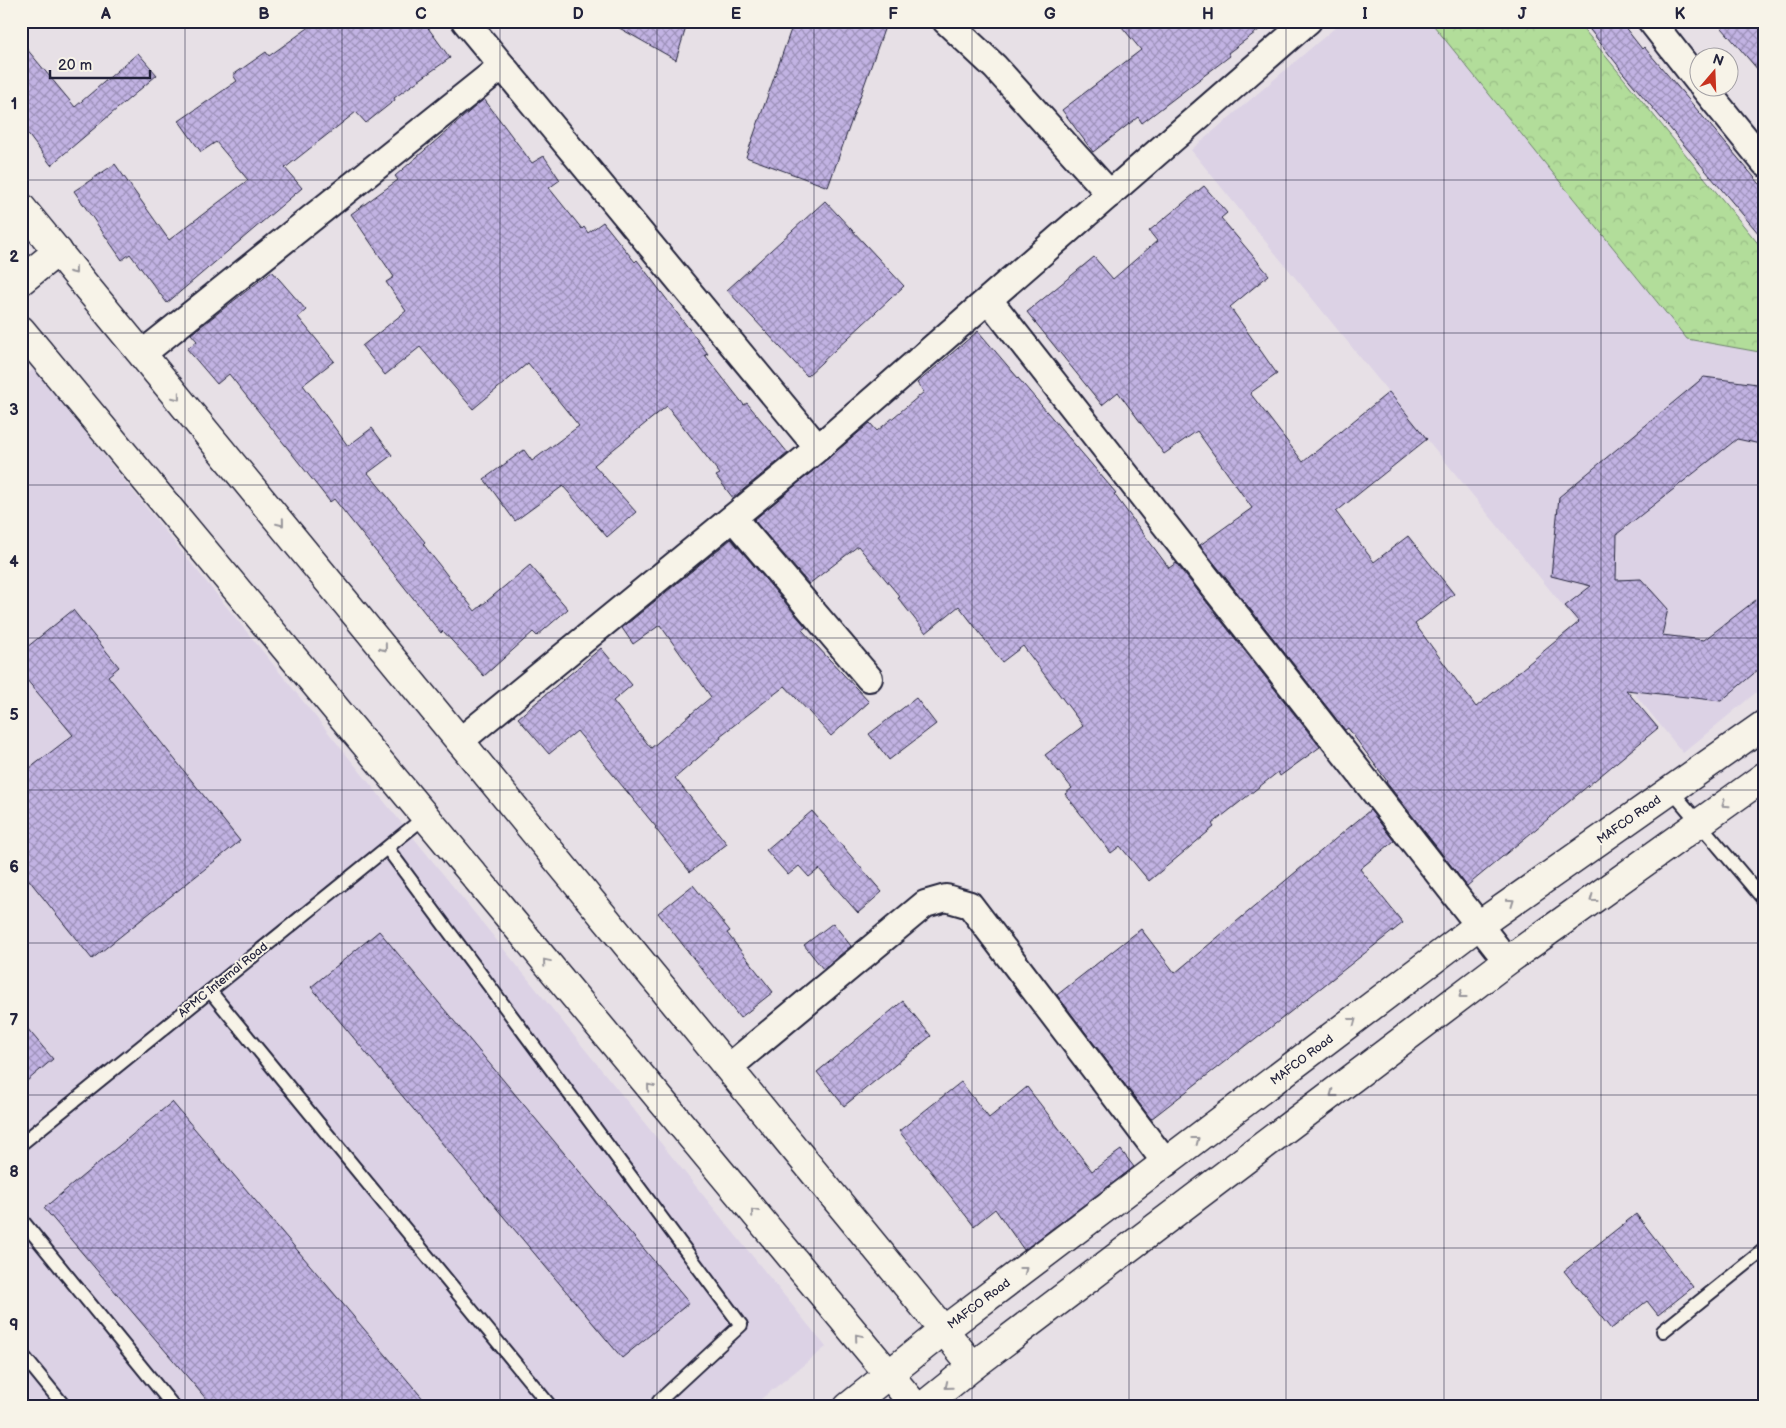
<svg xmlns="http://www.w3.org/2000/svg" width="1786" height="1428" viewBox="0 0 1786 1428" font-family="'Balsamiq Sans',sans-serif">
	<style>
		.built { fill: #dcd2e5 }
		.park { fill: url(#park-crowns); stroke: #6a806a }
		.building { fill: url(#building-cross-hatch); stroke: #22223b }
		.lines { fill: none; stroke-linecap: round; stroke-linejoin: round }
		.service-casing { stroke: #22223b; stroke-width: 16 }
		.minor-casing { stroke: #22223b; stroke-width: 30 }
		.secondary-casing { stroke: #22223b; stroke-width: 31 }
		.service { stroke: #f7f3e8; stroke-width: 12 }
		.minor { stroke: #f7f3e8; stroke-width: 26 }
		.secondary { stroke: #f7f3e8; stroke-width: 28 }
		.oneway { stroke: #97959a }
		.grid { fill: none; stroke: #22223b; stroke-width: 1; stroke-opacity: 0.55 }
		.labels { text-anchor: middle; dominant-baseline: central; stroke-width: 4; stroke-linejoin: round; paint-order: stroke }
		.street-label { font-size: 12px; fill: #22223b; stroke: #f7f3e8 }
		.neatline { fill: none; stroke: #22223b; stroke-width: 2 }
		.grid-label { font-size: 16px; text-anchor: middle; font-weight: bold; fill: #22223b }
	</style>
	<defs>
		<pattern id="park-crowns" width="20" height="18" patternUnits="userSpaceOnUse" patternTransform="scale(1.25)"><rect width="20" height="18" fill="#b2dd9a"/><path d="M2 6a3 3 0 1 1 6 0M12 15a3 3 0 1 1 6 0" fill="none" stroke="#99bd86"/></pattern>
		<pattern id="building-cross-hatch" width="8" height="8" patternUnits="userSpaceOnUse" patternTransform="scale(1.25)"><rect width="8" height="8" fill="#c2b3e3"/><path d="M0 0l8 8M0 8l8-8" fill="none" stroke="#9d91b9"/></pattern>
	</defs>
	<rect width="100%" height="100%" fill="#e7e0e6"/>
	<filter id="ink" filterUnits="userSpaceOnUse"><feTurbulence type="fractalNoise" baseFrequency=".02" numOctaves="2"/><feDisplacementMap in="SourceGraphic" scale="10" xChannelSelector="R" yChannelSelector="G"/><feConvolveMatrix kernelMatrix="1 2 1 2 8 2 1 2 1" color-interpolation-filters="sRGB"/></filter>
	<g filter="url(#ink)">
		<g class="built">
			<path d="M1343,21H1430L1687,339L1765,353V685L1683,753L1191,150Z"/>
			<path d="M34,369L826,1347L751,1407H21V379Z"/>
		</g>
		<path class="park" d="M1430,21H1577L1765,252V353L1687,339Z"/>
		<g class="building">
			<path d="M318,21H423L450,58L394,98L395,100L366,123L356,112L285,168L302,188L167,303L130,254L122,260L74,191L115,164L169,240L248,180L216,142L201,152L179,121L237,81L233,75L266,52L269,56Z"/>
			<path d="M607,21H688L676,60Z"/>
			<path d="M794,21H887L828,187L746,157Z"/>
			<path d="M1117,21H1271L1228,53L1230,56L1142,123L1138,117L1093,152L1062,110L1141,50Z"/>
			<path d="M1583,21H1620L1642,49L1644,47L1765,190V241L1619,68H1620Z"/>
			<path d="M1716,21H1765V78Z"/>
			<path d="M21,42L75,107L138,53L157,75L51,165L21,125Z"/>
			<path d="M484,99L532,163L544,156L560,180L549,188L582,229L584,227L588,233L603,222L635,262L637,260L708,354L705,355L744,405L747,403L788,453L733,498L716,476L720,474L667,406L594,465L636,512L607,537L563,486L515,521L484,479L524,450L532,461L579,426L528,363L473,409L420,347L385,375L362,346L406,311L386,282L394,277L351,214L398,180L395,176Z"/>
			<path d="M1204,186L1227,213L1221,218L1269,275L1230,307L1277,374L1250,393L1303,462L1389,392L1427,439L1336,512L1374,562L1408,536L1454,594L1415,624L1476,707L1579,622L1565,606L1591,586L1551,576L1559,497L1704,377L1765,385V445L1737,439L1617,534L1616,580L1641,579L1668,609L1662,635L1704,640L1765,593V664L1721,701L1626,690L1658,728L1467,886L1386,782L1387,781L1348,728L1345,730L1200,545L1252,508L1197,431L1164,454L1118,392L1102,405L1027,312L1094,257L1113,279L1157,241L1149,231Z"/>
			<path d="M825,201L904,286L807,376L727,290Z"/>
			<path d="M272,271L306,310L298,317L334,361L303,385L348,446L372,428L392,455L368,473L425,542L423,544L475,611L530,565L568,609L537,636L533,632L484,676L443,631L441,633L334,499L330,502L229,374L217,384L187,349L197,341L191,334Z"/>
			<path d="M978,331L1116,493L1114,494L1169,568L1176,563L1320,747L1280,776L1278,772L1212,824L1214,827L1149,881L1120,846L1111,853L1065,794L1072,788L1045,755L1083,726L1023,646L1002,662L959,606L926,633L898,598L900,597L858,546L809,584L754,520L870,423L877,431L924,392L917,383Z"/>
			<path d="M731,539L806,627L802,630L869,702L831,736L785,686L720,736L721,738L675,778L727,844L690,872L655,828L656,827L577,731L549,754L518,718L601,648L632,685L613,701L651,748L711,697L660,625L633,644L622,628Z"/>
			<path d="M73,610L119,667L108,676L240,841L92,959L21,870V775L73,735L21,673V652Z"/>
			<path d="M916,698L936,724L889,760L869,734Z"/>
			<path d="M1370,810L1394,841L1360,869L1403,923L1251,1043L1250,1042L1151,1119L1057,995L1141,929L1175,973Z"/>
			<path d="M812,811L882,892L858,913L819,869L809,877L799,866L788,875L766,850Z"/>
			<path d="M693,885L730,931L727,933L773,992L740,1018L658,913Z"/>
			<path d="M833,923L851,946L823,969L804,945Z"/>
			<path d="M379,931L689,1303L622,1358L311,987Z"/>
			<path d="M903,1001L931,1036L844,1106L817,1072Z"/>
			<path d="M21,1021L53,1059L21,1086Z"/>
			<path d="M961,1082L989,1118L1027,1087L1092,1171L1121,1150L1134,1167L1024,1250L995,1209L974,1226L899,1131Z"/>
			<path d="M172,1102L430,1407H213L44,1208Z"/>
			<path d="M1636,1214L1693,1287L1658,1315L1647,1301L1611,1329L1564,1271Z"/>
		</g>
		<g class="lines">
			<defs>
				<g id="service">
					<path d="M1671,790L1765,901"/>
					<path d="M387,848L741,1325L659,1401"/>
					<path d="M210,991L551,1407"/>
					<path d="M21,1144L426,816"/>
					<path d="M21,1219L174,1407"/>
					<path d="M1663,1331L1765,1249"/>
					<path d="M21,1353L65,1407"/>
				</g>
				<g id="minor">
					<path d="M465,21L818,448"/>
					<path d="M946,21L995,67L1110,194"/>
					<path d="M1651,21L1698,81"/>
					<path d="M1704,88L1765,163"/>
					<path d="M989,300L1507,961"/>
					<path d="M142,354L502,66"/>
					<path d="M733,518L869,678"/>
					<path d="M460,741L818,448L1308,21"/>
					<path d="M728,1068L925,904L946,898L970,905L1166,1163"/>
				</g>
				<g id="secondary">
					<path d="M21,207L973,1366"/>
					<path d="M21,281L58,251"/>
					<path d="M21,330L916,1407"/>
					<path d="M848,1407L944,1330L1479,925L1765,724"/>
					<path d="M922,1407L973,1366L1507,961L1765,776"/>
				</g>
			</defs>
			<use href="#service" class="service-casing"/>
			<use href="#minor" class="minor-casing"/>
			<use href="#secondary" class="secondary-casing"/>
			<use href="#service" class="service"/>
			<use href="#minor" class="minor"/>
			<use href="#secondary" class="secondary"/>
		</g>
		<defs><path id="oneway-chevron" d="M-2-3.5L2.5 0L-2 3.5" fill="none" stroke-width="1.6" stroke-linecap="round" stroke-linejoin="round" transform="scale(1.25)"/></defs>
		<g class="oneway">
			<use href="#oneway-chevron" transform="translate(74 271) rotate(51)"/>
			<use href="#oneway-chevron" transform="translate(177 397) rotate(51)"/>
			<use href="#oneway-chevron" transform="translate(281 523) rotate(51)"/>
			<use href="#oneway-chevron" transform="translate(384 648) rotate(51)"/>
			<use href="#oneway-chevron" transform="translate(1725 804) rotate(145)"/>
			<use href="#oneway-chevron" transform="translate(1593 899) rotate(144)"/>
			<use href="#oneway-chevron" transform="translate(1511 902) rotate(-35)"/>
			<use href="#oneway-chevron" transform="translate(546 962) rotate(-130)"/>
			<use href="#oneway-chevron" transform="translate(1462 995) rotate(143)"/>
			<use href="#oneway-chevron" transform="translate(1353 1021) rotate(-37)"/>
			<use href="#oneway-chevron" transform="translate(650 1087) rotate(-130)"/>
			<use href="#oneway-chevron" transform="translate(1333 1094) rotate(143)"/>
			<use href="#oneway-chevron" transform="translate(1196 1140) rotate(-37)"/>
			<use href="#oneway-chevron" transform="translate(754 1212) rotate(-130)"/>
			<use href="#oneway-chevron" transform="translate(1024 1270) rotate(-37)"/>
			<use href="#oneway-chevron" transform="translate(858 1337) rotate(-130)"/>
			<use href="#oneway-chevron" transform="translate(948 1386) rotate(141)"/>
		</g>
	</g>
	<path class="grid" d="M185,21V1407M342,21V1407M500,21V1407M657,21V1407M814,21V1407M972,21V1407M1129,21V1407M1286,21V1407M1444,21V1407M1601,21V1407M21,180H1765M21,333H1765M21,485H1765M21,638H1765M21,790H1765M21,943H1765M21,1095H1765M21,1248H1765"/>
	<g class="labels">
		<g class="street-label">
			<text transform="translate(1629 820) rotate(-35)">MAFCO Road</text>
			<text transform="translate(223 980) rotate(-39)">APMC Internal Road</text>
			<text transform="translate(1302 1060) rotate(-37)">MAFCO Road</text>
			<text transform="translate(979 1304) rotate(-37)">MAFCO Road</text>
		</g>
	</g>
	<rect width="1786" height="1428" fill="none" stroke="#f7f3e8" stroke-width="55"/>
	<g transform="translate(1714 72) rotate(19)"><circle r="24" fill="#f7f3e8" stroke="#a29fa3"/>
	<path d="M0-4L9 19L0 12L-9 19Z" fill="#c8321e"/>
	<text y="-8" font-size="14" font-weight="bold" text-anchor="middle" fill="#22223b">N</text>
	</g>
	<path d="M50 70v8h100v-8" fill="none" stroke="#22223b" stroke-width="2.5"/>
	<text x="58" y="70" font-size="15" fill="#22223b" stroke="#f7f3e8" stroke-width="4" paint-order="stroke">20 m</text>
	<rect x="28" y="28" width="1730" height="1372" class="neatline"/>
	<g class="grid-label">
		<text x="106" y="19">A</text>
		<text x="264" y="19">B</text>
		<text x="421" y="19">C</text>
		<text x="578" y="19">D</text>
		<text x="736" y="19">E</text>
		<text x="893" y="19">F</text>
		<text x="1050" y="19">G</text>
		<text x="1208" y="19">H</text>
		<text x="1365" y="19">I</text>
		<text x="1522" y="19">J</text>
		<text x="1680" y="19">K</text>
		<text x="14" y="109">1</text>
		<text x="14" y="262">2</text>
		<text x="14" y="415">3</text>
		<text x="14" y="567">4</text>
		<text x="14" y="720">5</text>
		<text x="14" y="872">6</text>
		<text x="14" y="1025">7</text>
		<text x="14" y="1177">8</text>
		<text x="14" y="1330">9</text>
	</g>
</svg>
